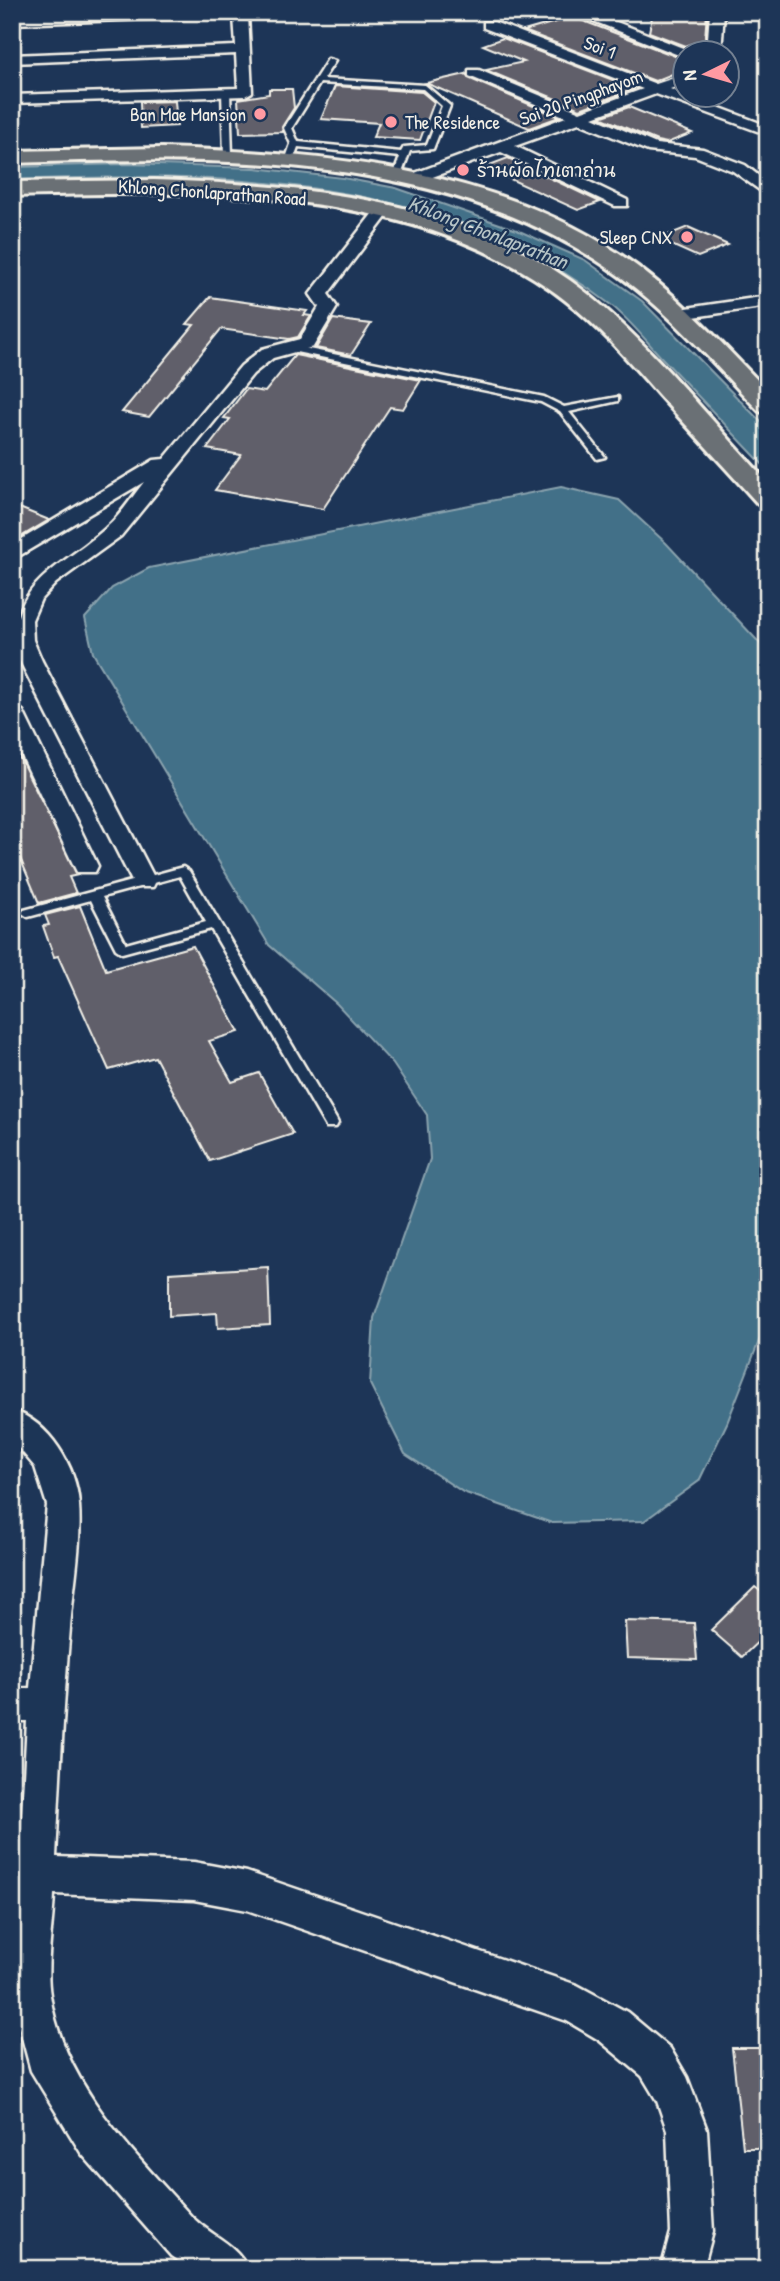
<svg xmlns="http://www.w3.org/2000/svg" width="780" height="2281" viewBox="0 0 780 2281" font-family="'Patrick Hand','Playpen Sans Thai',sans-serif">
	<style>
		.water { fill: #436f88; stroke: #8aa3ae; stroke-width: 2 }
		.building { fill: #605f6a; stroke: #f4f1e8; stroke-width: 2 }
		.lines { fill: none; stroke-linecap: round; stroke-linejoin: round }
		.service-casing { stroke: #f4f1e8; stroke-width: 5 }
		.minor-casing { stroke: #f4f1e8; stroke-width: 5 }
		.primary-casing { stroke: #f4f1e8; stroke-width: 6 }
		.service { fill: #1d3557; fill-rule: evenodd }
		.minor { fill: #1d3557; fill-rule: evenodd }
		.primary { fill: #6b6f75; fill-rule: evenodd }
		.poi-dot { fill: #ff9aa2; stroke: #1d3557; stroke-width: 2.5 }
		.labels { text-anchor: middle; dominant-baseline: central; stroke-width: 5; stroke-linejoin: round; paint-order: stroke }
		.far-street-label { font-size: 19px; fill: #f4f1e8; stroke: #1d3557 }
		.far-poi-label { font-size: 19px; fill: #f4f1e8; stroke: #1d3557; text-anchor: end }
		.far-water-label { font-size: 21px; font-style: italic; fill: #b6c4c6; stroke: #1d3557 }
	</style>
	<rect width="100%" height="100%" fill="#1d3557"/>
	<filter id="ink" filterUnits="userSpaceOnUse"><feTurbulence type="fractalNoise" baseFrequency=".0143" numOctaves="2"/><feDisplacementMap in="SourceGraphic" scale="14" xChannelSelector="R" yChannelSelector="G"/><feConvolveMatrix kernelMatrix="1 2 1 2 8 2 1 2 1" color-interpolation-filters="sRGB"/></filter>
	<g filter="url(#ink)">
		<g class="water">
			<path d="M126,164L255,168L343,178L396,188L517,230L585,260L642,301L768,429V470C733,433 697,395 662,358C646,341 630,320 611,305C440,173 217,172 12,180V167Z"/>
			<path d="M561,487L619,500L666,543L768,652V1318L727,1423L699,1481L644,1521L552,1523L463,1492L405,1454L370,1384L374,1318L430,1159L427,1115L393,1064L337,1004L269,945L93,653L85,618L112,588L149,568Z"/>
		</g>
		<g class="building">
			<path d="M653,12H707L705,39L686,46L649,32Z"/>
			<path d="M573,17L680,58L685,57V69L655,81L524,31Z"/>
			<path d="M503,38L634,88V89L580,109L486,70L524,62L483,45Z"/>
			<path d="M466,74L468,78L559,117L529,128L426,83Z"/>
			<path d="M335,86L422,92L434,102L420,140L373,137L379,123L321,119Z"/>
			<path d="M269,89H292L294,108L282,127L283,132L240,133L238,99L269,94Z"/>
			<path d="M175,101L177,126L141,128L140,102Z"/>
			<path d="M629,107L692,133L667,143L657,141L600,117Z"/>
			<path d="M508,158L600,202L578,210L484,167Z"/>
			<path d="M688,227L728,245L698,257L658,239Z"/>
			<path d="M210,297L307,311L304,315L311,316L298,337L289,339L221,329L149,417L122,412L194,325L187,324Z"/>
			<path d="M333,319L371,324L351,355L316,348Z"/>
			<path d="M295,355L421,380L403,409L390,407L323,509L215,490L241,455L207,449L230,419L224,418L246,389L265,392Z"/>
			<path d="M12,505L49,520L12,542Z"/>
			<path d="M12,742L78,875L69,877L76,893L39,903L12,839Z"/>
			<path d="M80,906L106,970L193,946L239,1032L209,1041L232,1082L259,1073L293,1134L210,1161L155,1057L109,1070L58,956L54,957L43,926L49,925L45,915Z"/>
			<path d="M268,1267L270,1325L218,1328L217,1313L169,1316V1273Z"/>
			<path d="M755,1587L768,1597V1632L742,1657L711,1630Z"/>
			<path d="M625,1621L694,1623L697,1660L627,1658Z"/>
			<path d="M732,2048H768V2148H743Z"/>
		</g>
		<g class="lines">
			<defs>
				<g id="service">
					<path d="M328,59L335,61L323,79L425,85L450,106L433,149L410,151L400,178L393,176L400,157L298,147L292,163L285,161L291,144L284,128ZM320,83L423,89L442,106L427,145L404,147L401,152L298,142L292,128Z"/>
					<path d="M226,90L230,92L232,155L228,157L224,155L222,92Z"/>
					<path d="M294,346L544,397L564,407L618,397V401L569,412L605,457L597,459L560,412L541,402L291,351V347Z"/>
					<path d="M183,867L189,871L336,1119L338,1123L336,1127H326L211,929L122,953L116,949L91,900L28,917L22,913L24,910ZM180,876L206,922L126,944L102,897Z"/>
				</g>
				<g id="minor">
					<path d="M118,12H251L248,15L252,92L245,96L12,103V95L238,88L236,54L12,63V55L236,46L234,16L12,24V16Z"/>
					<path d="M571,12H591L693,52L681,56Z"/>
					<path d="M710,12H724L721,52H707Z"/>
					<path d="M484,22H494L656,84L686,74V83L670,89L768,126V135L656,94L593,117L656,144L703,149L745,165L768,183V196L733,171L695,156L648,151L579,123L515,146L627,200V206H615L501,152L416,183H404V177L566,117L469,76V70H479L580,112L643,89L484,28Z"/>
					<path d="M382,207L390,212L328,294L337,307L313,347L273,358L253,374L121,536L56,583L41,599L32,620L33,640L42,661L156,881L153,887H135L20,661C0,586 63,568 106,528C121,515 132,497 144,482L12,560V545L154,460L164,459L241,366L262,349L300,339L319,307L310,294L376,209Z"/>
					<path d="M768,296V306L680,319L671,314L680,309Z"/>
					<path d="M12,704L23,711L98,866L95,872H77L74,866L12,735Z"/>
					<path d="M12,1410C49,1422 77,1467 79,1505C82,1543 73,1589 70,1628C63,1704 60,1781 56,1857L194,1862L247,1872L577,1985L627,2012L670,2048L687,2077L707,2130L713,2232L703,2269H661L671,2232L667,2130L657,2101L642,2076L599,2040L567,2021L247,1910L194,1900L54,1894C53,1924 45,1966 50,1995C64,2086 132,2150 191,2216C210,2236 237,2243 248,2269H190L171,2256L81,2153L31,2071L12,2000L27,1721H12V1689L30,1688L47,1505L35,1467L12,1440Z"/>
				</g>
				<g id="primary">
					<path d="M162,148C324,153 503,167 638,267C686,303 726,348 768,391V414L759,411C714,364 671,313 618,275C446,150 215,157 12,163V151Z"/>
					<path d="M154,180C301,185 468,198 588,294C652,346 711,421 768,482V506L758,504C725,467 691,431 658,394C629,361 600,327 565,300C415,183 192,191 12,196V182Z"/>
				</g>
			</defs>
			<use href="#service" class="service-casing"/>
			<use href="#minor" class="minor-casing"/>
			<use href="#primary" class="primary-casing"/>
			<use href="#service" class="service"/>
			<use href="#minor" class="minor"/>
			<use href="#primary" class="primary"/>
		</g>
	</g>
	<g class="poi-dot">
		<circle cx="260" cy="114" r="7"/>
		<circle cx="391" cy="122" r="7"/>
		<circle cx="463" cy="170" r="7"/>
		<circle cx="687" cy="237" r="7"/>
	</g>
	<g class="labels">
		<g class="far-street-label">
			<text transform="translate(600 47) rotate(21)">Soi 1</text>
			<text transform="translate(581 97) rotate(-20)">Soi 20 Pingphayom</text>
			<text transform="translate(212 192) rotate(4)">Khlong Chonlaprathan Road</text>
		</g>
		<g class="far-poi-label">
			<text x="246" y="114">Ban Mae Mansion</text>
			<text x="405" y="122" text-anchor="start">The Residence</text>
			<text x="477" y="170" text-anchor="start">ร้านผัดไทเตาถ่าน</text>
			<text x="673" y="237">Sleep CNX</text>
		</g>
		<g class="far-water-label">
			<text transform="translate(488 232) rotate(21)">Khlong Chonlaprathan</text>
		</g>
	</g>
	<rect width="780" height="2281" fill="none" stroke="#1d3557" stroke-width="42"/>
	<rect x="21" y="21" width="738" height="2239" fill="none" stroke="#f4f1e8" stroke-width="2.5" filter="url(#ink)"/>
	<g transform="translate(706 74) rotate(265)"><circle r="33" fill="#1d3557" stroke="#738091" stroke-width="2"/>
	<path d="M0-5L12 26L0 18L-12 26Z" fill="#ff9aa2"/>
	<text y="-10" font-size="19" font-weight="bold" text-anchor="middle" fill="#f4f1e8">N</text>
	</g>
</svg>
